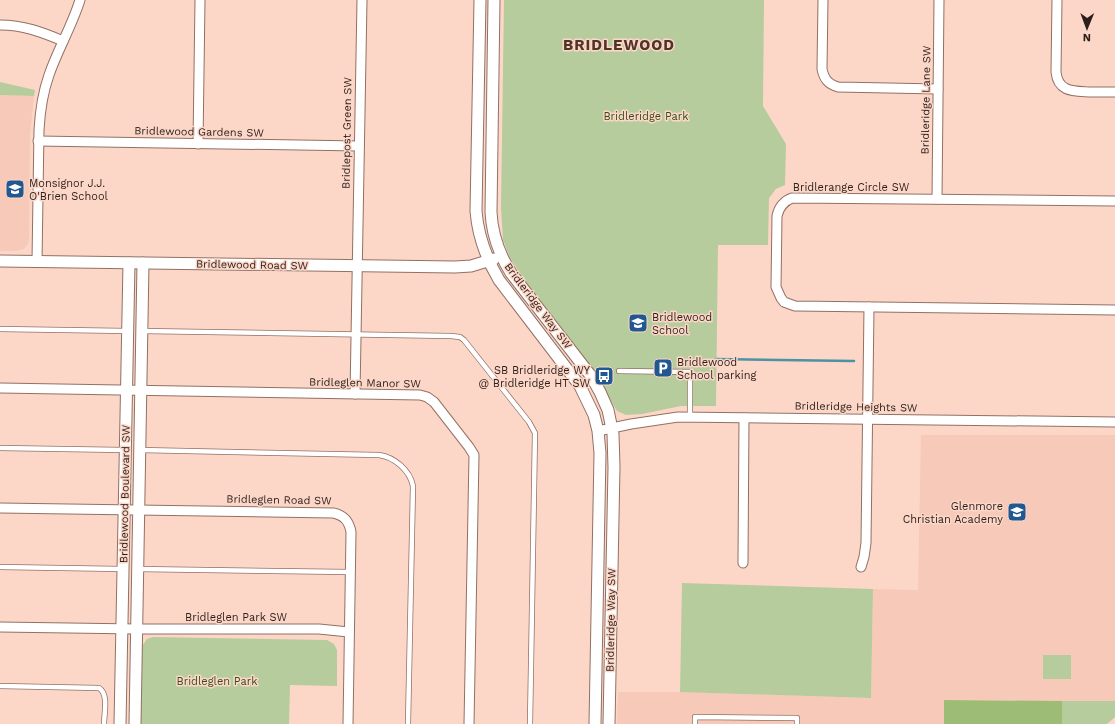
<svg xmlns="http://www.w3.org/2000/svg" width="1115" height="724" viewBox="0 0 1115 724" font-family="'Work Sans',sans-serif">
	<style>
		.built { fill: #f7c9b8 }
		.green { fill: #b6cc9d }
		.forest { fill: #9dbd76 }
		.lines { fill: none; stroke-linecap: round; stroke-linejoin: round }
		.stream { stroke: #4e90a4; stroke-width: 2.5 }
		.service-casing { stroke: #927063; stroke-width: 6 }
		.minor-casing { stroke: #927063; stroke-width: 11 }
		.tertiary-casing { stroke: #927063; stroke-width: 13 }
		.service { stroke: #fff; stroke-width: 4.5 }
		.minor { stroke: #fff; stroke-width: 9 }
		.tertiary { stroke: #fff; stroke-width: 11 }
		.labels { text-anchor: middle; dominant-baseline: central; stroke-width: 3; stroke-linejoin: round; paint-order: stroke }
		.street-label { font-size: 11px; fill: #2c1e19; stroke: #fcd7c8 }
		.park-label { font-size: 11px; fill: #384d1a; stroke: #fcd7c8 }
		.poi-label { font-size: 11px; fill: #2c1e19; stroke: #fcd7c8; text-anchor: start }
		.district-label { font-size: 15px; font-weight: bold; letter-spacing: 1px; fill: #513428; stroke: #fcd7c8 }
	</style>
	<rect width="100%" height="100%" fill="#fcd7c8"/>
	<g class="built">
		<path d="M0,95L34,96L30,136L29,242L24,249L16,251H0Z"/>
		<path d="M921,435H1115V702L945,700L944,724H617L618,692H680L871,698L873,589L918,590Z"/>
	</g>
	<g class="green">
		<path d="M504,0H764L763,106L786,144L785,185L776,189L769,198L768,245H718L716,406H681L642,414L626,415L617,411L595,373L557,322L526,282L510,258L503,240L501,208Z"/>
		<path d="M0,82L35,90L34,96L0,95Z"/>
		<path d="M682,583L873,589L871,698L680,692Z"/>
		<path d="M153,637L327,640L334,644L337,650V686L290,685L289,724H140V649L147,639Z"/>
		<rect x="1043" y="655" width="28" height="24"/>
		<path d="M1062,701H1115V717L1107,724H1062Z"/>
	</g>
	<path class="forest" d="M944,700L1062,701V724H944Z"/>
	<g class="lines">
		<path class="stream" d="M716,359L854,361"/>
		<defs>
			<g id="service">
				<path d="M0,329L128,331"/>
				<path d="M142,331L451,336L460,337L464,340L529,422L535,433L530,724"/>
				<path d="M619,371L690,372V417"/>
				<path d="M0,448L124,450"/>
				<path d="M140,450L379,455C394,457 410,470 413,486L408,724"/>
				<path d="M0,567L122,569"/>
				<path d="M137,569L350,572"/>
				<path d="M0,686L99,688C109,694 104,714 104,724"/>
				<path d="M695,724V717L797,718V724"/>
			</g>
			<g id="minor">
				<path d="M823,0L822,69C824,79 828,84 838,87L938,89"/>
				<path d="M1057,0L1056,72C1058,92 1073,91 1089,92C1098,92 1106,92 1115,92"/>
				<path d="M0,25C23,25 42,32 63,41"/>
				<path d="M38,141L359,146"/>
				<path d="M198,144L200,0"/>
				<path d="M937,199L939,0"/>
				<path d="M1115,201L792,198C784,201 779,207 777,216L776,287L781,298L784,302L795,306L1115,310"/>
				<path d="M37,262L39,130C40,112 43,92 49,75C58,49 72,26 80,0"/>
				<path d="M0,388L420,395L427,397L434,402L469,447L474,455L469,724"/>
				<path d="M355,394L362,0"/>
				<path d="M598,431L631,424L678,417L1115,422"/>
				<path d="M0,508L333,513C344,515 349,521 351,532L348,724"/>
				<path d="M743,563L744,418"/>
				<path d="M861,567L864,557L866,543L869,307"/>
				<path d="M0,627L137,629H319L349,632"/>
			</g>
			<g id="tertiary">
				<path d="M480,0L476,211C478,237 486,258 499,280L580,386L594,415L598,431L600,453L595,724"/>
				<path d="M494,0L491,212C492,234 499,254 511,273L591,376L600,392L608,410L613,434L614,467L609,724"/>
				<path d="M0,261L455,267L471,266L494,259"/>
				<path d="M120,724L129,263"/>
				<path d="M135,724L143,263"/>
			</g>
		</defs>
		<use href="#service" class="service-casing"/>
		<use href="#minor" class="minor-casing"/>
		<use href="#tertiary" class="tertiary-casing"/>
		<use href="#service" class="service"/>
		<use href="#minor" class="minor"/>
		<use href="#tertiary" class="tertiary"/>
	</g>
	<defs>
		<symbol id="school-square" viewBox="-11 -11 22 22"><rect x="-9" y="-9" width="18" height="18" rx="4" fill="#225890" stroke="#fcd7c8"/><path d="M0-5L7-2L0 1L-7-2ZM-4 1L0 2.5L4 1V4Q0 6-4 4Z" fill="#fff"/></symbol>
		<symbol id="parking-square" viewBox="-11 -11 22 22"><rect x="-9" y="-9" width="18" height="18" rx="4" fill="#225890" stroke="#fcd7c8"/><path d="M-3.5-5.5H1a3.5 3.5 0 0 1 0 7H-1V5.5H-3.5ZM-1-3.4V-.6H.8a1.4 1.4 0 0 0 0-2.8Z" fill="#fff"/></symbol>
		<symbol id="bus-square" viewBox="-11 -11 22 22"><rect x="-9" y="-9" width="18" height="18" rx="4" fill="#225890" stroke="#fcd7c8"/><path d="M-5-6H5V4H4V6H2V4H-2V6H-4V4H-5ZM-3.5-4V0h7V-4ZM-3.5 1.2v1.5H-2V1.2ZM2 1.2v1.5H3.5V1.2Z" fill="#fff"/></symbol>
	</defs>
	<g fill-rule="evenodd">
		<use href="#school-square" x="4" y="178" width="22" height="22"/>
		<use href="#school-square" x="627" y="312" width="22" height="22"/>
		<use href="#parking-square" x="652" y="357" width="22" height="22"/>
		<use href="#bus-square" x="593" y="365" width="22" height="22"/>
		<use href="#school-square" x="1006" y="501" width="22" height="22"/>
	</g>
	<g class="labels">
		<g class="street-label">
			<text transform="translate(926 100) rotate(-89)">Bridleridge Lane SW</text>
			<text transform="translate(199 132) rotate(1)">Bridlewood Gardens SW</text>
			<text transform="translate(347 133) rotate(-89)">Bridlepost Green SW</text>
			<text x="851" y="187">Bridlerange Circle SW</text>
			<text transform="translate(252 265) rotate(1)">Bridlewood Road SW</text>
			<text transform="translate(538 306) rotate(53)">Bridleridge Way SW</text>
			<text transform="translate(365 383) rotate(1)">Bridleglen Manor SW</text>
			<text transform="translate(856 407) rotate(1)">Bridleridge Heights SW</text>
			<text transform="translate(125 494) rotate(-89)">Bridlewood Boulevard SW</text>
			<text transform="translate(279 500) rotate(1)">Bridleglen Road SW</text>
			<text x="236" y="617">Bridleglen Park SW</text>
			<text transform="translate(611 620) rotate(-89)">Bridleridge Way SW</text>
		</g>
		<g class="park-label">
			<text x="646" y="116">Bridleridge Park</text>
			<text x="217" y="681">Bridleglen Park</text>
		</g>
		<g class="poi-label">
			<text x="29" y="183">Monsignor J.J.<tspan x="29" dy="13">O'Brien School</tspan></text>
			<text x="652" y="317">Bridlewood<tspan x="652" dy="13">School</tspan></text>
			<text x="677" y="362">Bridlewood<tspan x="677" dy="13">School parking</tspan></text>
			<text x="590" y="370" text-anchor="end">SB Bridleridge WY<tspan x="590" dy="13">@ Bridleridge HT SW</tspan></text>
			<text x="1003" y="506" text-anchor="end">Glenmore<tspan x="1003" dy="13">Christian Academy</tspan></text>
		</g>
		<g class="district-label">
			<text x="619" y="45">BRIDLEWOOD</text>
		</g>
	</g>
	<g transform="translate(1087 28) rotate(181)" stroke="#fcd7c8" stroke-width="3" paint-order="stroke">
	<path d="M0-3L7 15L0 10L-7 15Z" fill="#2c1e19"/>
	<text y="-6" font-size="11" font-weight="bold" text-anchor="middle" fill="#2c1e19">N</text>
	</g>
</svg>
